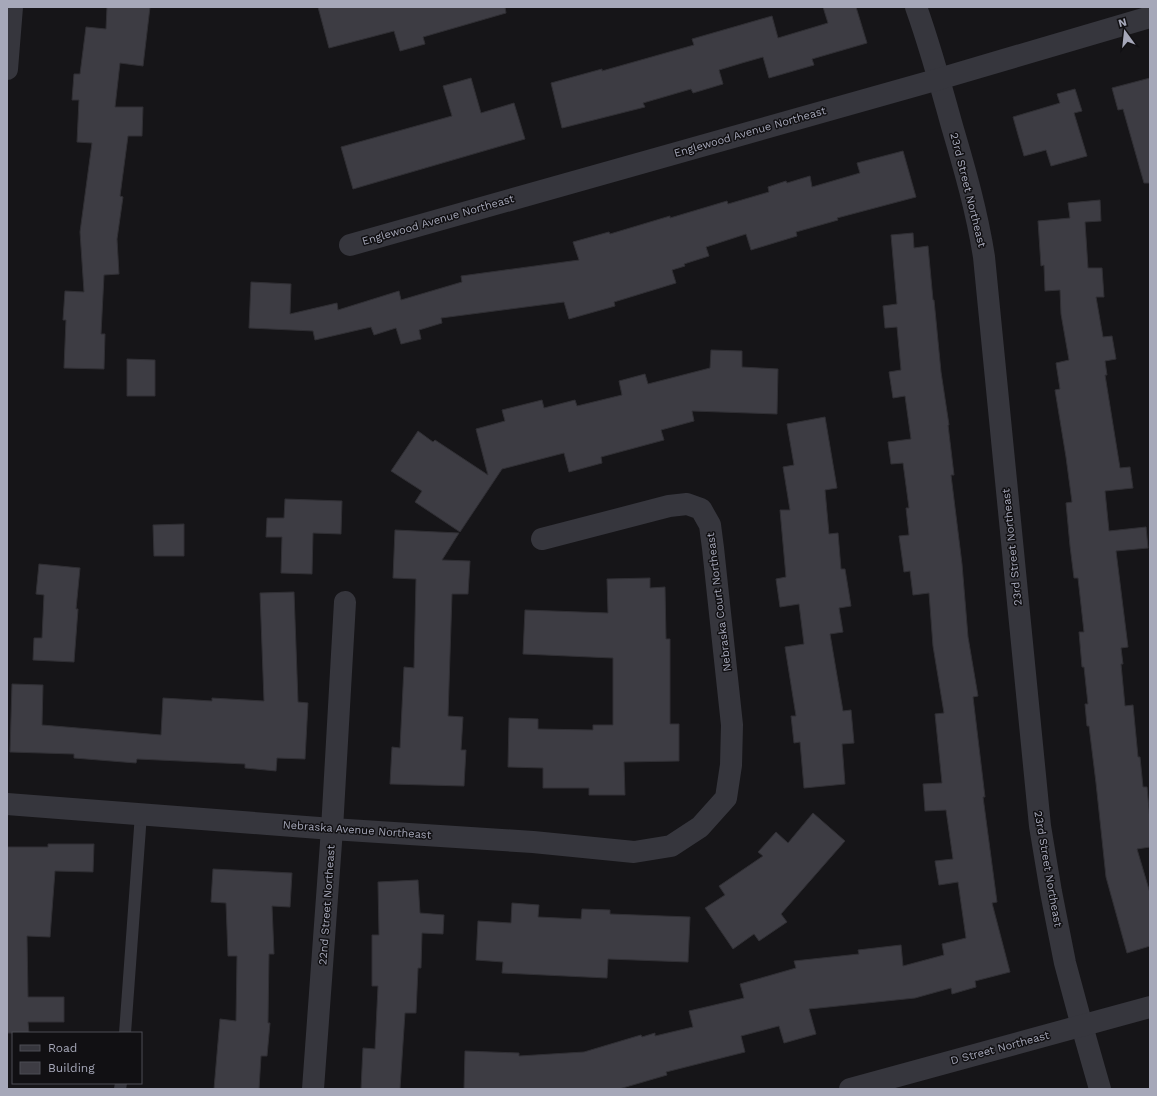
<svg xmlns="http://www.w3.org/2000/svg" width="1157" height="1096" viewBox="0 0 1157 1096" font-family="'Work Sans',sans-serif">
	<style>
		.building { fill: #3d3c43; stroke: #302f34 }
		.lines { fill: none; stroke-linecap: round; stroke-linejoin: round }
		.service { stroke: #36363d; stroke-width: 12 }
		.minor { stroke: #36363d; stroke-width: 22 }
		.tertiary { stroke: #36363d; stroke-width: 22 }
		.labels { text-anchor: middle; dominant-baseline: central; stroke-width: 3; stroke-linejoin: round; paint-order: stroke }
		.street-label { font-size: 11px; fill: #a6a8b9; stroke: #111013 }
	</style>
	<rect width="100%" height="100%" fill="#161518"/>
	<g class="building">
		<path d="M107,7H150L143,66L120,63L115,107H143L142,136H128L120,196L123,197L117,239L119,274L104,275L101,334H105L104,369L64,368L66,320H63L65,291L84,292L80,232L92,143L77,142L79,100H72L74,74H80L86,27L106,29Z"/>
		<path d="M318,7H505L506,13L423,37L425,44L400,51L394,31L329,48Z"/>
		<path d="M823,7H856L867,43L812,59L814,65L769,78L763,57L742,63L719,70L723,84L693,93L691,89L643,103L645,107L562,128L551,83L602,69V71L694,45L692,39L772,16L778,38L828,23Z"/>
		<path d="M471,78L481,113L514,103L525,139L353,189L341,147L452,116L443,86Z"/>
		<path d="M1150,78V183H1144L1123,109L1118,110L1112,88Z"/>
		<path d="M1075,89L1082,111L1074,113L1087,156L1051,166L1046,150L1024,156L1013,117L1060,103L1057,94Z"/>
		<path d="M903,151L916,197L837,218L838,220L796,232L797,236L751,250L746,234L706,247L709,256L684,264L685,266L672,270L676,283L614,302L615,306L569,319L564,302L441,318L442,323L419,330L421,339L401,344L396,328L374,335L371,327L315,340L313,331L249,328L251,282L291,284L290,314L337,303L338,310L399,291L401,300L462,282L461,276L579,260L573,242L609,232L610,234L670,216V218L727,201L728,204L769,192L768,187L786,181L787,183L810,176L812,187L860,173L857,163Z"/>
		<path d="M1100,200L1101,221L1085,222L1088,268H1102L1104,297H1096L1103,337L1112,336L1116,359L1105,361L1107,375H1105L1120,468L1130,467L1133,488L1105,491L1109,531L1146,527L1148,548L1116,551L1128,647L1121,648L1123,664H1121L1125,706L1133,705L1138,757H1140L1143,787H1147L1150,820V847L1137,849L1150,893V946L1127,953L1106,877L1096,783L1089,726H1087L1085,704H1088L1084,667H1082L1079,632H1084L1078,578H1074L1070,546L1066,503L1072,502L1066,457L1055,390L1060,389L1056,363L1069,360L1061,314L1060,290L1045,291L1044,265L1041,266L1038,221L1070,218L1068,203Z"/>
		<path d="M913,233L914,248L928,246L933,300H934L941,372L949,425H948L954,475H951L962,564L968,637L978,696L973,697L985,797H983L997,902L992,903L1010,972L975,981L976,987L952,994L951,988L915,998L809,1009L816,1034L784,1043L779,1026L741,1036L745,1052L666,1072L667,1075L619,1089H464L465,1051L519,1053V1056L584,1052L641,1035L642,1037L655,1033V1036L693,1027L689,1011L744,998L740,984L796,968L794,961L859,954L858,950L901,945L903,966L944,955L942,944L966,938L958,882L939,885L935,861L953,859L946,810L925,811L923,784L942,783L935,714L944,713L933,646L929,593L913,595L910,571L904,572L899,536L909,535L906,508H909L903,463L891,464L888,442L911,439L905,396L893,398L889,372L901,370L897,327L885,328L883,306L897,304L891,235Z"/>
		<path d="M711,350L742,351V367L778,369L777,414L692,411L694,421L661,430L664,440L601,457L602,463L569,472L564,453L502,469L460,532L415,502L422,491L391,471L418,431L433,442L435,440L488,475L476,429L505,421L502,410L542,400L544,408L575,400L577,406L622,395L619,381L645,374L648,384L710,368Z"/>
		<path d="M127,359L155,360V396H127Z"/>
		<path d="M825,417L837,488L825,490L829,534L838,533L841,569H845L851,606L839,608L843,632L830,634L843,711L851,710L854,743L842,744L845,784L804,788L800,742L794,743L791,716H796L785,647L804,644L799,604L780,607L776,579L786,577L780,510H790L783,467L794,465L787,424Z"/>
		<path d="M285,499L342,501L341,534L313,533L312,574L281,573L282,537H266L267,518H284Z"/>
		<path d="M184,524V556H154L153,525Z"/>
		<path d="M395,530L459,533L442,560L470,561L468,594H452L448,716L463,717L461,750H466L464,786L390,784L392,747L400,748L404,667L414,668L416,579L393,578Z"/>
		<path d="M39,564L80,568L76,609H78L74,662L33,660L34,638H42L44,595L36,594Z"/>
		<path d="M650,578V588L665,587L666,639H670V724H679V761L624,762L625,795H589V788H543V768L508,767L509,718L538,719V729L593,730V725H613V658L523,654L525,610L608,613L607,579Z"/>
		<path d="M294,592L298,702L308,703L305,759L277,758L276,771L245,768V764L137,759L136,763L74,758V754L10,752L12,684L43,685L42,725L161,735L163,698L212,701V698L264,701L260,593Z"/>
		<path d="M813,813L845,841L781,914L787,922L759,941L754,934L733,949L705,908L725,895L719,886L763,856L758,852L776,832L788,843Z"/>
		<path d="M48,844H94L93,872L55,871L50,937L27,936L28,997H64V1022H28L29,1033H7V847H48Z"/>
		<path d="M213,869L292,873L290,907L272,906L274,954H269L268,1023H270L267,1056H261L259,1089H214L220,1019L236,1021L237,956H228L226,903L211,902Z"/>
		<path d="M418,880L420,913L444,915L443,934L422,933L421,968H418L416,1013H405L400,1089H361L363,1048L375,1049L378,986H372V935H379L378,882Z"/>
		<path d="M512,903L539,905L538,917L581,919L582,909L610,910V914L690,917L688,962L608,959L607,978L502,973L503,962L476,960L478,921L511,923Z"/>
	</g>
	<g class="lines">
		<g class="service">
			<path d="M125,1033L141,814"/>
			<path d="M120,1089L121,1083"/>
		</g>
		<g class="minor">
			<path d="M916,7C930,46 941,86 952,126C965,170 977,212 984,257L1040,826L1051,892L1065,963L1082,1026"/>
			<path d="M7,69L12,7"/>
			<path d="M350,245L939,79L1150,17"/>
			<path d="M7,804L332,829L533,842L634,852L671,846L700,827L726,798L731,765L732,725L713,548L710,525L701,509L687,504L669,506L542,539"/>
			<path d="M313,1089L332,829L345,602"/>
		</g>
		<g class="tertiary">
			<path d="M1082,1026L1100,1089"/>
			<path d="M850,1089L1150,1007"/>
		</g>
	</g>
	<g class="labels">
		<g class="street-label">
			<text transform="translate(750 132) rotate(-16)">Englewood Avenue Northeast</text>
			<text transform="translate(968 190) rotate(76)">23rd Street Northeast</text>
			<text transform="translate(438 220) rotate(-16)">Englewood Avenue Northeast</text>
			<text transform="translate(1012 547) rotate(-96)">23rd Street Northeast</text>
			<text transform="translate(719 602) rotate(-97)">Nebraska Court Northeast</text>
			<text transform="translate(357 830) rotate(4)">Nebraska Avenue Northeast</text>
			<text transform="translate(1048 869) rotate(80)">23rd Street Northeast</text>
			<text transform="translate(327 905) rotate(-86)">22nd Street Northeast</text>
			<text transform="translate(1000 1048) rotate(-15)">D Street Northeast</text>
		</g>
	</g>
	<rect width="1157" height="1096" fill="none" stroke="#a6a8b9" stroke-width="16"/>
	<rect x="12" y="1032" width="130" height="52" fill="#111013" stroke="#4d4d55"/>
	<rect x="20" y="1045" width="20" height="6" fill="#36363d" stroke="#4d4d55"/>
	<text x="48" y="1052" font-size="12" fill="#a6a8b9">Road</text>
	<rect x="20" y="1062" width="20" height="12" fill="#3d3c43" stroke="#4d4d55"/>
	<text x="48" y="1072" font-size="12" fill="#a6a8b9">Building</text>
	<g transform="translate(1125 32) rotate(345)" stroke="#111013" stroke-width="3" paint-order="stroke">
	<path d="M0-3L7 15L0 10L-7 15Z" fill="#a6a8b9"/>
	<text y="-6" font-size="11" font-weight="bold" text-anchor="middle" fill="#a6a8b9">N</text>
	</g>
</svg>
